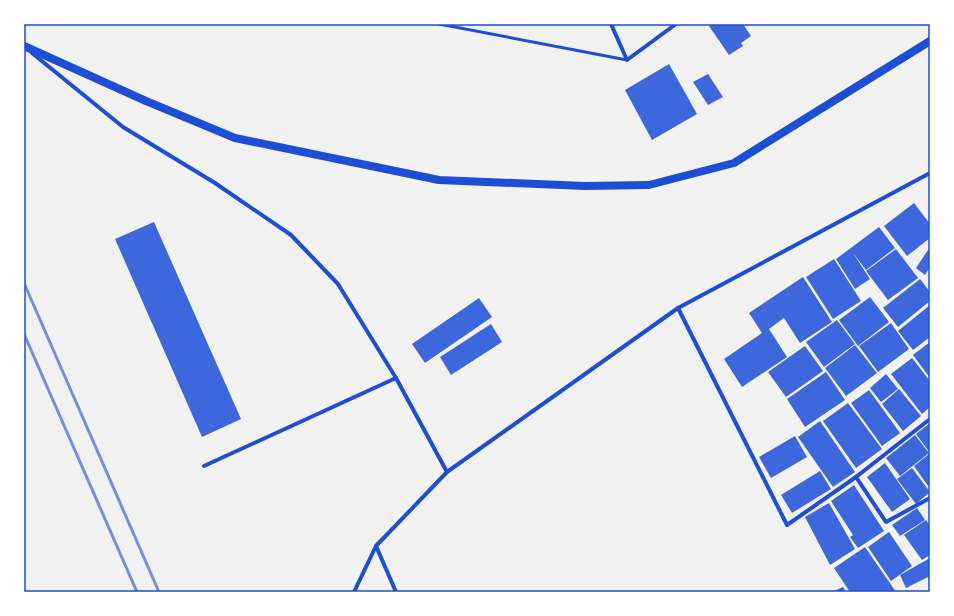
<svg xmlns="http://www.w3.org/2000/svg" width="954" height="616" viewBox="0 0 954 616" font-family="'Crimson Pro',serif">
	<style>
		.building { fill: #3d67dc }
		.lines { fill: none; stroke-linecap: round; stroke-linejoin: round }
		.service { stroke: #1d4ed8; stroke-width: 3 }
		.minor { stroke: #1d4ed8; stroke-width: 4 }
		.secondary { stroke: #1d4ed8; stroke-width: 8 }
		.rail { stroke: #7290e2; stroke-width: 3 }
		.neatline { fill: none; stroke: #1d4ed8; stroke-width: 1.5 }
	</style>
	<rect width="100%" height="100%" fill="#f2f2f2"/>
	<g class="building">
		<path d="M712,24H743L751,36L741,43L743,46L729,55L709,26Z"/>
		<path d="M669,64L697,114L652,140L625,90Z"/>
		<path d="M708,74L723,97L708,105L693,82Z"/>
		<path d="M914,203L930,224V238L907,256L884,226Z"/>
		<path d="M154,222L241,419L202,437L115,239Z"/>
		<path d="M879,227L895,248L866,270L853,253L870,279L855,289L836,259Z"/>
		<path d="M930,247V267L925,275L916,268Z"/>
		<path d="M896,249L918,278L888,300L866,271Z"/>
		<path d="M834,259L861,301L833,319L806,277Z"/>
		<path d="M803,277L832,322L800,343L784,318L769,329L787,357L742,387L724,359L762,333L749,313Z"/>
		<path d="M920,279L930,292V301L898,327L883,308Z"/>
		<path d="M870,297L889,322L858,346L839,320Z"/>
		<path d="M479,298L492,317L425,363L412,344Z"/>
		<path d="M930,305V337L913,350L898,331Z"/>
		<path d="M837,320L855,344L824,367L806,342Z"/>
		<path d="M891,323L909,349L878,372L859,346Z"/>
		<path d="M491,324L502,342L451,375L440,357Z"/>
		<path d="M930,342V378L913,355Z"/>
		<path d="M855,345L877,373L846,396L825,368Z"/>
		<path d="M805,346L823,371L786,397L768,372Z"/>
		<path d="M912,358L930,381V407L922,414L891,374Z"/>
		<path d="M826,372L845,400L805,427L787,399Z"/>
		<path d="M886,374L898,389L881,402L870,388Z"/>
		<path d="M899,389L921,416L903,431L882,404Z"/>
		<path d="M869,390L900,433L882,446L851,403Z"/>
		<path d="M848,403L882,449L856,468L823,421Z"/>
		<path d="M820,421L855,472L833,487L798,437Z"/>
		<path d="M930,423V453L916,434Z"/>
		<path d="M915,435L929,453L900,476L886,458Z"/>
		<path d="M795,436L807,457L771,478L759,457Z"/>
		<path d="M929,454L930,484L928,486L914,466Z"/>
		<path d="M885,463L910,499L892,512L867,477Z"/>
		<path d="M912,468L930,492L916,504L897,479Z"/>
		<path d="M820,471L831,489L792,513L781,495Z"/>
		<path d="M854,485L884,531L858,548L850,537L853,535L831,501Z"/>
		<path d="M829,503L855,549L830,565L805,517Z"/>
		<path d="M917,508L925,520L900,536L892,525Z"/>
		<path d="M926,520L930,526V555L922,560L904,535Z"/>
		<path d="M889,532L912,566L891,581L868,547Z"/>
		<path d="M865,547L896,592H850L834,568Z"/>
		<path d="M930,558V576L906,588L900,575Z"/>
		<path d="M843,587L846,592H832Z"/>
	</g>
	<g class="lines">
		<path class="service" d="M439,24L627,60"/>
		<g class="minor">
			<path d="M611,24L627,60L676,24"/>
			<path d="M32,53L123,127L215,183L291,235L338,284L396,378L447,472L678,308L930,173"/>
			<path d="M678,308L787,525L856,477L930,419"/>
			<path d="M204,466L396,378"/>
			<path d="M856,477L886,522L930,498"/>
			<path d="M376,546L396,592"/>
			<path d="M354,592L376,546L447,472"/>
		</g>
		<path class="secondary" d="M24,46L146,101L235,138L439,180L585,186L649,185L734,163L930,41"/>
		<g class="rail">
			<path d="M24,283L159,592"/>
			<path d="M24,334L137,592"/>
		</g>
	</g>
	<rect width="954" height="616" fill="none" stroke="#ffffff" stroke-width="50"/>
	<rect x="25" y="25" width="904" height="566" class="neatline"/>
</svg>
